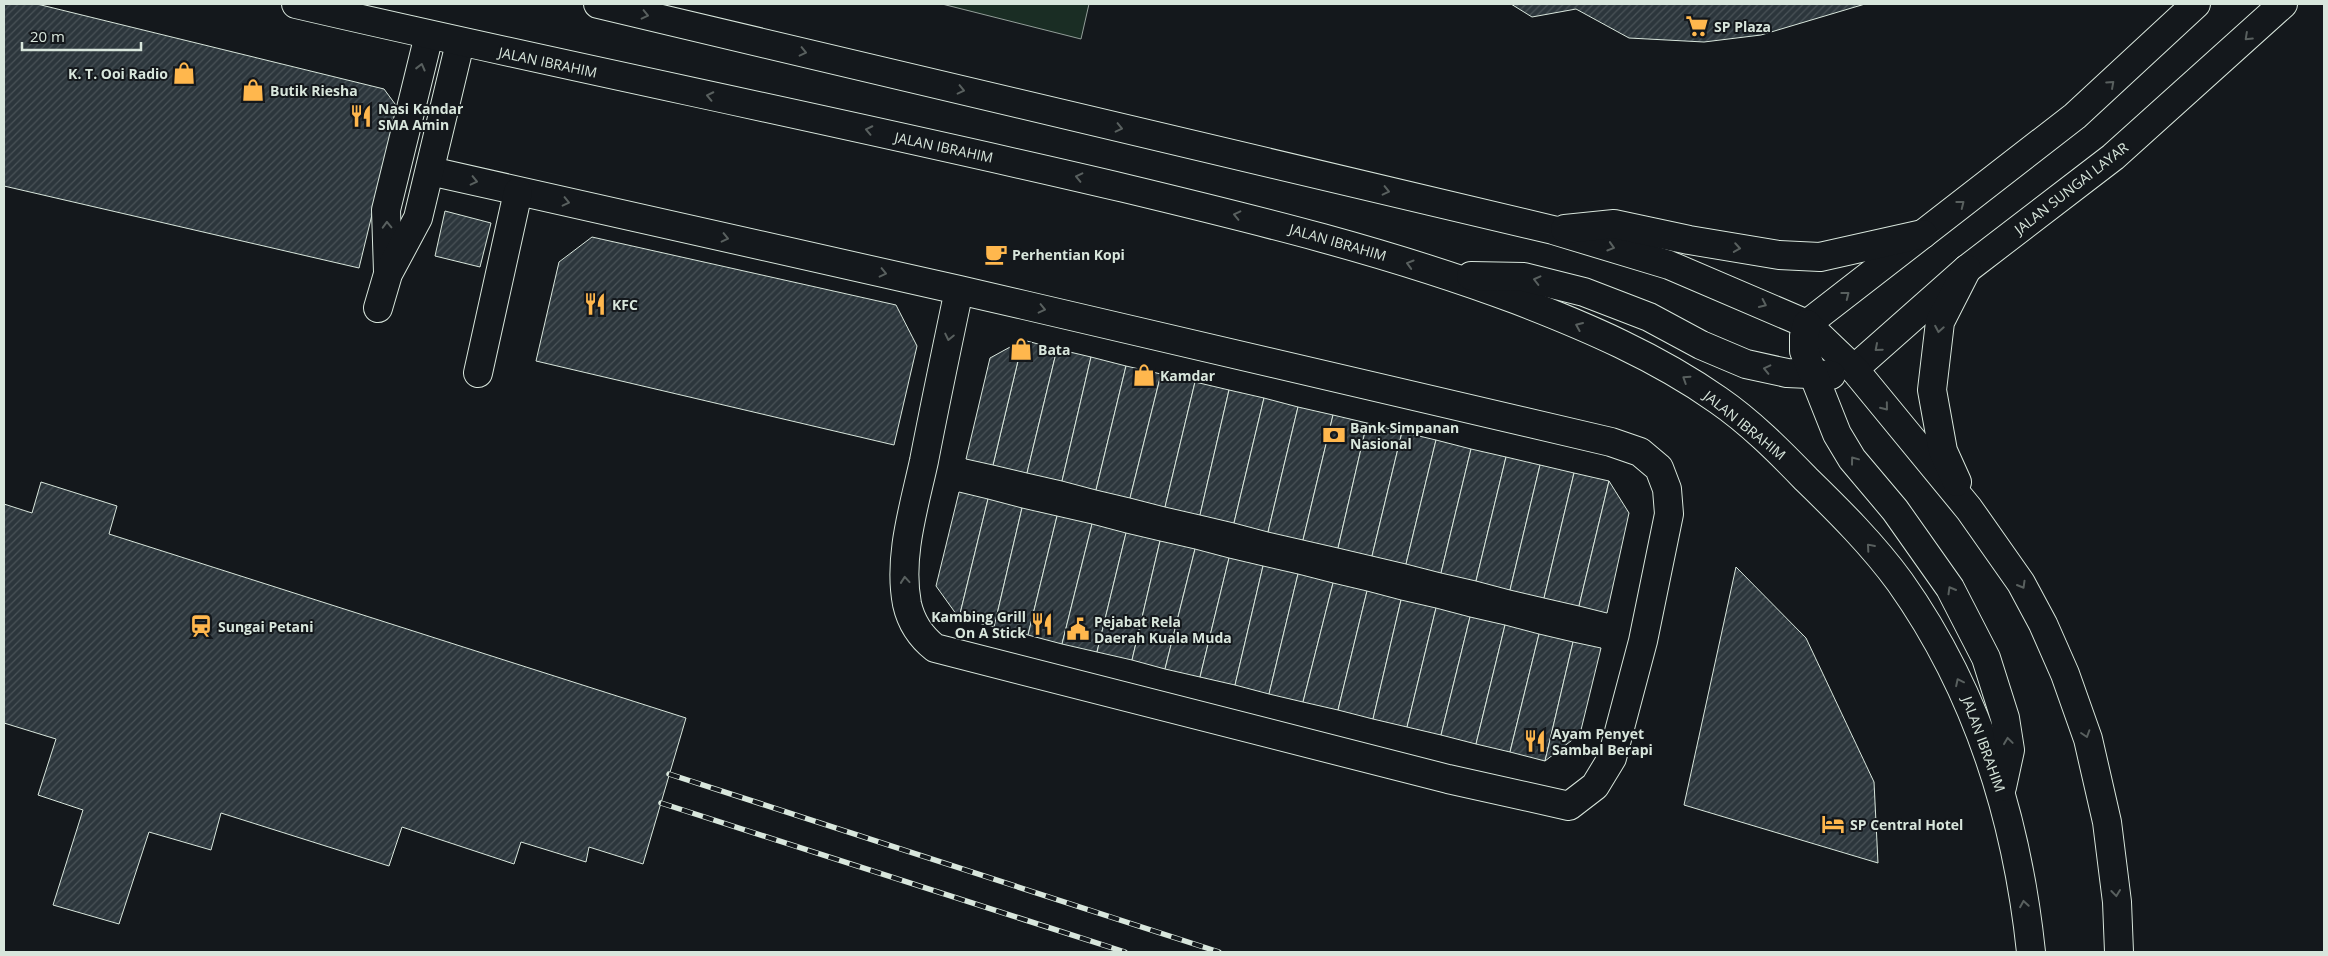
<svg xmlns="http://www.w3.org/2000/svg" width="2328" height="956" viewBox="0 0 2328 956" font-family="'Open Sans',sans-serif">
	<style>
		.park { fill: #1a2d24; stroke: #939e99 }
		.building { fill: url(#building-hatch); stroke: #d8e6dc }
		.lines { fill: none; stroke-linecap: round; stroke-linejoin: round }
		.minor-casing { stroke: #d8e6dc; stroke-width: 30 }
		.secondary-casing { stroke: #d8e6dc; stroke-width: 30 }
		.primary-casing { stroke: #d8e6dc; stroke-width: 30 }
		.minor { stroke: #14181c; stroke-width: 28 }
		.secondary { stroke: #14181c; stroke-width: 28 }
		.primary { stroke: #14181c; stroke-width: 28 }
		.rail-casing { stroke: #d8e6dc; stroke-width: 5.5 }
		.rail { stroke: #14181c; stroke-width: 4; stroke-dasharray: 11; stroke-linecap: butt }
		.oneway { stroke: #59605f }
		.labels { text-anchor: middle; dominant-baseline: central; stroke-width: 4; stroke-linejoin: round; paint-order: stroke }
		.poi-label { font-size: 14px; font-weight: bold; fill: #d8e6dc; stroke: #14181c; text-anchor: start }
		.street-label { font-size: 14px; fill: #d8e6dc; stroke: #14181c }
	</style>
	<defs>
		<pattern id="building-hatch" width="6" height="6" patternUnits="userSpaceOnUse" patternTransform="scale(1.25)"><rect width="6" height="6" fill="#2c363c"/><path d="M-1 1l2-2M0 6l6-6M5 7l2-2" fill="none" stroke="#4a5358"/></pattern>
	</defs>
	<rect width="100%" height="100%" fill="#14181c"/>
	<path class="park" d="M942,4H1089L1081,39Z"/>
	<g class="building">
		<path d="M4,4H37L384,89L398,108L359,268L4,186Z"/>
		<path d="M1511,4H1865L1761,35L1704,42L1629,38L1576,9L1532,17Z"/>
		<path d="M445,211L491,223L480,267L435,256Z"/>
		<path d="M592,237L896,305L917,346L894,445L536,361L559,262Z"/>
		<path d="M1023,340L1057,349L1027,473L993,465Z"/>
		<path d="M1023,340L993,465L966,459L990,358Z"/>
		<path d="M1057,349L1091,357L1062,481L1027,473Z"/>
		<path d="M1091,357L1126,366L1096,490L1062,481Z"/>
		<path d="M1126,366L1161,374L1130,498L1096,490Z"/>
		<path d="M1161,374L1195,382L1165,507L1130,498Z"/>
		<path d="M1195,382L1229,390L1200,515L1165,507Z"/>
		<path d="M1229,390L1264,398L1234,523L1200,515Z"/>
		<path d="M1264,398L1298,407L1268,532L1234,523Z"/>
		<path d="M1298,407L1333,415L1303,540L1268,532Z"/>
		<path d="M1333,415L1367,423L1338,548L1303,540Z"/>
		<path d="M1367,423L1402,432L1372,556L1338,548Z"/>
		<path d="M1402,432L1436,440L1406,564L1372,556Z"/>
		<path d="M1436,440L1471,449L1441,573L1406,564Z"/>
		<path d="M1471,449L1506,457L1476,581L1441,573Z"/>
		<path d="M1506,457L1540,465L1510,590L1476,581Z"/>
		<path d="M1540,465L1574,473L1544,598L1510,590Z"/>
		<path d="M1574,473L1609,481L1579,606L1544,598Z"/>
		<path d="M1609,481L1629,513L1607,613L1579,606Z"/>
		<path d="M41,482L117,506L109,534L686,718L643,864L589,847L586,862L521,842L514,864L402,827L389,866L221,813L211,850L149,832L119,924L53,905L83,810L38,795L56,739L4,723V504L32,513Z"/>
		<path d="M959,492L988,499L959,618L936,586Z"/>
		<path d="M988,499L1022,508L994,627L959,618Z"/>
		<path d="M1022,508L1057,516L1028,635L994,627Z"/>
		<path d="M1057,516L1092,524L1062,644L1028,635Z"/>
		<path d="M1092,524L1126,533L1097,652L1062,644Z"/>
		<path d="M1126,533L1160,541L1132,660L1097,652Z"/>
		<path d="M1160,541L1195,549L1165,669L1132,660Z"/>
		<path d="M1195,549L1229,558L1200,677L1165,669Z"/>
		<path d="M1229,558L1263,566L1235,685L1200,677Z"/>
		<path d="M1263,566L1298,574L1269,694L1235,685Z"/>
		<path d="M1736,567L1806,638L1874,782L1878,863L1684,805Z"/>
		<path d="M1298,574L1333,583L1303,702L1269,694Z"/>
		<path d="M1333,583L1367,591L1338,710L1303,702Z"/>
		<path d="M1367,591L1401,600L1373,719L1338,710Z"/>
		<path d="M1401,600L1436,608L1407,727L1373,719Z"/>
		<path d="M1436,608L1470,617L1441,735L1407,727Z"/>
		<path d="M1470,617L1505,625L1476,744L1441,735Z"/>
		<path d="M1505,625L1539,634L1510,752L1476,744Z"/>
		<path d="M1539,634L1573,642L1545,761L1510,752Z"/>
		<path d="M1573,642L1601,648L1580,734L1545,761Z"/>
	</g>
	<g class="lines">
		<defs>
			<g id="minor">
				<path d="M430,171L959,290L1024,305L1611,442L1640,452L1659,468L1667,489L1669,514L1643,641L1612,758L1595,786L1569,806L1448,779L935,648C921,637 911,622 907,604C898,557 914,507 924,461C935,404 947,347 959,290"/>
				<path d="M388,272L386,210L429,35"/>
				<path d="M378,308L388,274L418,218L460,43"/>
				<path d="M478,373L518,192"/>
			</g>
			<g id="secondary">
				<path d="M1807,324L2075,116L2196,4"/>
				<path d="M1854,369L1967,269L2113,157L2283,4"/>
			</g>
			<g id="primary">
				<path d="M296,4C571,68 849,123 1124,188C1257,220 1389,252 1517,300C1587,327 1657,357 1718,400C1750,422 1779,451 1806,479C1839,511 1873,545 1900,582C1978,692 2017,819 2031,952"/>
				<path d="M598,4L1553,230L1669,265L1807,324L1854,369L1969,509L2021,583L2043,624L2065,674L2088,739L2107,822L2117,902L2119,952"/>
				<path d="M1565,229L1614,224L1689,240L1779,255L1820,257L1923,234"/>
				<path d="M1471,276L1524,277L1584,292L1649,317L1701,345L1746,364L1787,373L1831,375"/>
				<path d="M1807,324L1804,336V351L1837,434L1852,459L1895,510L1950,588L1986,658L2005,718L2010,750L2002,787"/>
				<path d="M1957,482L1943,451L1932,390L1940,322L1967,269"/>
			</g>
		</defs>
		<use href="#minor" class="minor-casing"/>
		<use href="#secondary" class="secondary-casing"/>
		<use href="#primary" class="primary-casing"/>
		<use href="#minor" class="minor"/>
		<use href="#secondary" class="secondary"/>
		<use href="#primary" class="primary"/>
		<defs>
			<g id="rail">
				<path d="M669,774L1219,952"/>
				<path d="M661,803L1125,952"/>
			</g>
		</defs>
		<use href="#rail" class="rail-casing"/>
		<use href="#rail" class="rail"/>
	</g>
	<defs><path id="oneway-chevron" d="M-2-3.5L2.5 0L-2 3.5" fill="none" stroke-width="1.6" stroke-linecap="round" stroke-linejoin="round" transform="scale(1.25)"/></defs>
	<g class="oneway">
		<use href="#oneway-chevron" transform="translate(645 15) rotate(13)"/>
		<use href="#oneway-chevron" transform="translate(2248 37) rotate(137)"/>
		<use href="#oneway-chevron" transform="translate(803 52) rotate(13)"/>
		<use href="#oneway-chevron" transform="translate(421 67) rotate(-76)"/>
		<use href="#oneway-chevron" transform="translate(2111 84) rotate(-42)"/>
		<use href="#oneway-chevron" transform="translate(961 90) rotate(13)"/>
		<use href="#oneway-chevron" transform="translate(710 96) rotate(-168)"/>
		<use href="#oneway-chevron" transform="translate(1119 128) rotate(13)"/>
		<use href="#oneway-chevron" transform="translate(869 130) rotate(-168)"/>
		<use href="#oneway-chevron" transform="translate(1079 177) rotate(-167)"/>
		<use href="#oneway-chevron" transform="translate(474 181) rotate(13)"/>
		<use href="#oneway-chevron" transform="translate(1386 191) rotate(13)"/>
		<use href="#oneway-chevron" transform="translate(566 202) rotate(13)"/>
		<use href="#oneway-chevron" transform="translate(1961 204) rotate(-38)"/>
		<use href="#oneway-chevron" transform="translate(1237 215) rotate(-167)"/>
		<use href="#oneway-chevron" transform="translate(387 225) rotate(-92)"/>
		<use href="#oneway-chevron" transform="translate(725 238) rotate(13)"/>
		<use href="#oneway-chevron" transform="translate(1611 247) rotate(17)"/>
		<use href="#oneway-chevron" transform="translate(1737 248) rotate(9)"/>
		<use href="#oneway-chevron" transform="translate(1410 264) rotate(-164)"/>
		<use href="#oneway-chevron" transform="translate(883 273) rotate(13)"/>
		<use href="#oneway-chevron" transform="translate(1537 280) rotate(-166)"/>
		<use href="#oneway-chevron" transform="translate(1846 295) rotate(-38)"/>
		<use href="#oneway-chevron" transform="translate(1763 304) rotate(25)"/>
		<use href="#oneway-chevron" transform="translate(1042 309) rotate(13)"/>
		<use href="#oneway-chevron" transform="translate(1579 326) rotate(-157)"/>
		<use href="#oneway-chevron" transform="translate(1939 329) rotate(100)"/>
		<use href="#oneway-chevron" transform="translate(949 337) rotate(102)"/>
		<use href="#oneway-chevron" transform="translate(1878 348) rotate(139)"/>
		<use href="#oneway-chevron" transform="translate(1767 369) rotate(-167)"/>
		<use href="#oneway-chevron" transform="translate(1686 379) rotate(-147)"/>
		<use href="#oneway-chevron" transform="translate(1885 407) rotate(51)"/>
		<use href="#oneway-chevron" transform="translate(1854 460) rotate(-127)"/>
		<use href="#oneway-chevron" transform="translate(1870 547) rotate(-131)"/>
		<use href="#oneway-chevron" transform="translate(905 580) rotate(-95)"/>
		<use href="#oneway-chevron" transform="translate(2022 585) rotate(60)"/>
		<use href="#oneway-chevron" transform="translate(1951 590) rotate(-120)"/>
		<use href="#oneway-chevron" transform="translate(1959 682) rotate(-116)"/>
		<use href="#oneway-chevron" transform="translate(2086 734) rotate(72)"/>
		<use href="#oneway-chevron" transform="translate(2008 741) rotate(-98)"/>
		<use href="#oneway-chevron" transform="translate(2116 893) rotate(83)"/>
		<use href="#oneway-chevron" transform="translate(2024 904) rotate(-99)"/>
	</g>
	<defs>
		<symbol id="supermarket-bare" viewBox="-9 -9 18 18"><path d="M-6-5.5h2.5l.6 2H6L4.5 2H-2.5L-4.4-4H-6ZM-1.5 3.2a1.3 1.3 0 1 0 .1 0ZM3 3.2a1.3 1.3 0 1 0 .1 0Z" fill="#ffb74d" stroke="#14181c" stroke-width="2.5" paint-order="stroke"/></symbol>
		<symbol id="shop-bare" viewBox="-9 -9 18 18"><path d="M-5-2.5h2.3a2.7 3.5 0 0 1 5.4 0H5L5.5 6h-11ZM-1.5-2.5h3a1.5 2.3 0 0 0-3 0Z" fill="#ffb74d" stroke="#14181c" stroke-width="2.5" paint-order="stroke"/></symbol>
		<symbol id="restaurant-bare" viewBox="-9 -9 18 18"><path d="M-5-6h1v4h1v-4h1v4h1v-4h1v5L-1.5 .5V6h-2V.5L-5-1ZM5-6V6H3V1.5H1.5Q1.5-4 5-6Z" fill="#ffb74d" stroke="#14181c" stroke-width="2.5" paint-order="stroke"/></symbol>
		<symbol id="cafe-bare" viewBox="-9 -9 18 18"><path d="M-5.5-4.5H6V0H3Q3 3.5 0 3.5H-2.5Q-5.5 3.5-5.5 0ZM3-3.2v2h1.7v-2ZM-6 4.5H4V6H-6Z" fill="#ffb74d" stroke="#14181c" stroke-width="2.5" paint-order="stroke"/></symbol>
		<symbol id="bank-bare" viewBox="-9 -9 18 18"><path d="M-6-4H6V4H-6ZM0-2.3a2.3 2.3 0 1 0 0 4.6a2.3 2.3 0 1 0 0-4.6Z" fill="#ffb74d" stroke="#14181c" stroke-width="2.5" paint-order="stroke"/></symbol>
		<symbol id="station-bare" viewBox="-9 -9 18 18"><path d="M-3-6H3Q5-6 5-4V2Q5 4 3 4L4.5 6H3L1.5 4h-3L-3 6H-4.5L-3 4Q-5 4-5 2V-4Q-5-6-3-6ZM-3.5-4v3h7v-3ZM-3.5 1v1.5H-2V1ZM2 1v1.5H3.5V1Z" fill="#ffb74d" stroke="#14181c" stroke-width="2.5" paint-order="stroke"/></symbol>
		<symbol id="civic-bare" viewBox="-9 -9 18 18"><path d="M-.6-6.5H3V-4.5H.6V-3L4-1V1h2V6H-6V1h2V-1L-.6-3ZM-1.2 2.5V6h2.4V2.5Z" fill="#ffb74d" stroke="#14181c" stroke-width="2.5" paint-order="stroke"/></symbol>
		<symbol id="hotel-bare" viewBox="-9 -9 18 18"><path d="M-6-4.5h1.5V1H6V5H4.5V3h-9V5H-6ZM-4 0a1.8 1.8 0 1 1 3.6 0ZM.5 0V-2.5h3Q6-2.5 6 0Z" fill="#ffb74d" stroke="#14181c" stroke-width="2.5" paint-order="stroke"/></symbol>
	</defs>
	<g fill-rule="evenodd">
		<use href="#supermarket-bare" x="1681" y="10" width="32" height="32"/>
		<use href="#shop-bare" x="168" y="57" width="32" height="32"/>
		<use href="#shop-bare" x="237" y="74" width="32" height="32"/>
		<use href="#restaurant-bare" x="345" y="100" width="32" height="32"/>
		<use href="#cafe-bare" x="980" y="238" width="32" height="32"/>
		<use href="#restaurant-bare" x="579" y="288" width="32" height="32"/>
		<use href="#shop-bare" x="1005" y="333" width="32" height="32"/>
		<use href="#shop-bare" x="1128" y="359" width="32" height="32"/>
		<use href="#bank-bare" x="1318" y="419" width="32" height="32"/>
		<use href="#restaurant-bare" x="1026" y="608" width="32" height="32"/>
		<use href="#station-bare" x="185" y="610" width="32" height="32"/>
		<use href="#civic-bare" x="1062" y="613" width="32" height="32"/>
		<use href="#restaurant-bare" x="1519" y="725" width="32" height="32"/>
		<use href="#hotel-bare" x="1817" y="808" width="32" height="32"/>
	</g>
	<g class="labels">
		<g class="poi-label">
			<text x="1714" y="26">SP Plaza</text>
			<text x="168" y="73" text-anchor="end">K. T. Ooi Radio</text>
			<text x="270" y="90">Butik Riesha</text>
			<text x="378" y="108">Nasi Kandar<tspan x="378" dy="16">SMA Amin</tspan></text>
			<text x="1012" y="254">Perhentian Kopi</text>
			<text x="612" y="304">KFC</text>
			<text x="1038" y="349">Bata</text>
			<text x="1160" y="375">Kamdar</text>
			<text x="1350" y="427">Bank Simpanan<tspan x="1350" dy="16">Nasional</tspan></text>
			<text x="1026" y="616" text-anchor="end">Kambing Grill<tspan x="1026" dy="16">On A Stick</tspan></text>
			<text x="1094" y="621">Pejabat Rela<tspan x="1094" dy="16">Daerah Kuala Muda</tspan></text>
			<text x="218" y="626">Sungai Petani</text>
			<text x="1552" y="733">Ayam Penyet<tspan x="1552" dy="16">Sambal Berapi</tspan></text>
			<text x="1850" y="824">SP Central Hotel</text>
		</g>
		<g class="street-label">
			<text transform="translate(548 62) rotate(12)">JALAN IBRAHIM</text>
			<text transform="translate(944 147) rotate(12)">JALAN IBRAHIM</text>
			<text transform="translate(2071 188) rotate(-38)">JALAN SUNGAI LAYAR</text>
			<text transform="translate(1338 242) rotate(16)">JALAN IBRAHIM</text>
			<text transform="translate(1745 425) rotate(39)">JALAN IBRAHIM</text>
			<text transform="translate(1984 744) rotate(70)">JALAN IBRAHIM</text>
		</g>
	</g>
	<rect width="2328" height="956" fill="none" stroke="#d8e6dc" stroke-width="10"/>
	<path d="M22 42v8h119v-8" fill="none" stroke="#d8e6dc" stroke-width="2.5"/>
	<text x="30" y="42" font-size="15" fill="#d8e6dc" stroke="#14181c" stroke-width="4" paint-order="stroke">20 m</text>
</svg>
